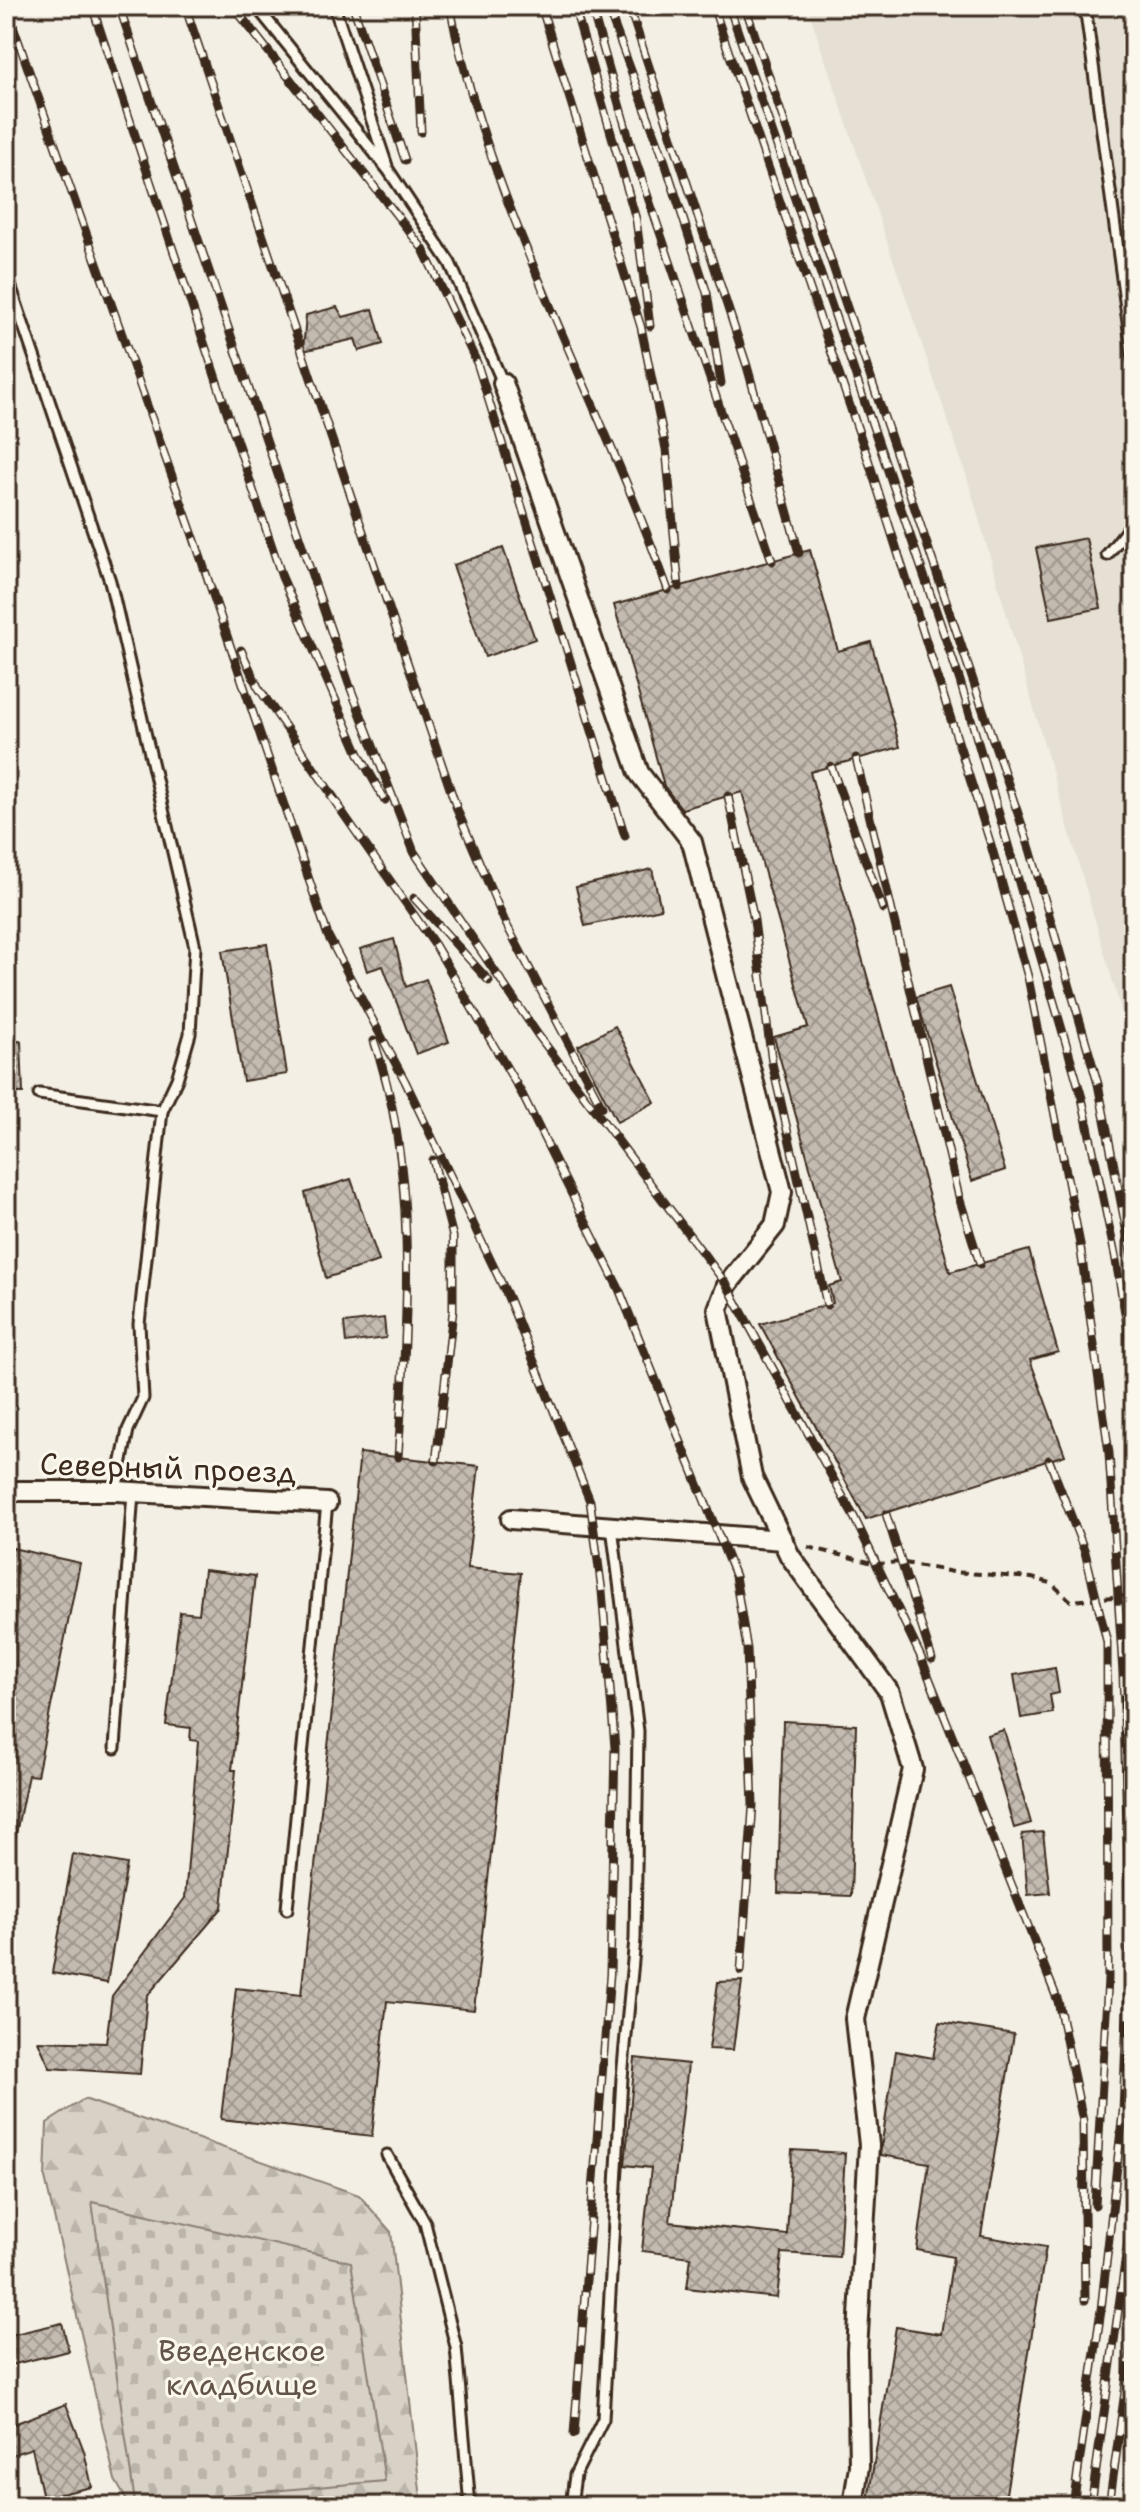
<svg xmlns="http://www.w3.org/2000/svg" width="1140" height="2512" viewBox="0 0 1140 2512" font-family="'Shantell Sans',sans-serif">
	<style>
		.built { fill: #e5dfd4 }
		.forest { fill: url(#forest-firs); stroke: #8a7e72; stroke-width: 2 }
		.cemetery { fill: url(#cemetery-stones); stroke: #8a7e72; stroke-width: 2 }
		.building { fill: url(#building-cross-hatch); stroke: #3b2a1e; stroke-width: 2 }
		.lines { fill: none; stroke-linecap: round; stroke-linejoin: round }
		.service-casing { stroke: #3b2a1e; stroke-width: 15 }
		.minor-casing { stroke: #3b2a1e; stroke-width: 24 }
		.path { stroke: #3b2a1e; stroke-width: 4; stroke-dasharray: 8 6; stroke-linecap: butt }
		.service { stroke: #fbf7ec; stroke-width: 9 }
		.minor { stroke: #fbf7ec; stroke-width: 18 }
		.rail-casing { stroke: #3b2a1e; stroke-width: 9 }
		.rail { stroke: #fbf7ec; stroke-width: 6; stroke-dasharray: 18; stroke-linecap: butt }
		.labels { text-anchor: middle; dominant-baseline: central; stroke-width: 6; stroke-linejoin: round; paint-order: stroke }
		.street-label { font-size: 30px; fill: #3b2a1e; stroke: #fbf7ec }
		.park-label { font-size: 30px; fill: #625448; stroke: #fbf7ec }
	</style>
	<defs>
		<pattern id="forest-firs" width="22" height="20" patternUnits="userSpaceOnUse" patternTransform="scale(2)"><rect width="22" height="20" fill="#d8d1c6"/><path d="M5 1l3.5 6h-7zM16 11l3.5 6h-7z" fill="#bab4aa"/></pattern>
		<pattern id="cemetery-stones" width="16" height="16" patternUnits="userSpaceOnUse" patternTransform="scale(2)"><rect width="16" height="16" fill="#d8d1c6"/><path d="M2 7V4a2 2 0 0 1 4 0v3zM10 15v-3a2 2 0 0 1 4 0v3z" fill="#bab4aa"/></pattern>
		<pattern id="building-cross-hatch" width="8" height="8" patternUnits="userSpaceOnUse" patternTransform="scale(2)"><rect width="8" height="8" fill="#c3bbb0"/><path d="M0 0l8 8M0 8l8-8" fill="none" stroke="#a0988f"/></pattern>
	</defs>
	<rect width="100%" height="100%" fill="#f3efe4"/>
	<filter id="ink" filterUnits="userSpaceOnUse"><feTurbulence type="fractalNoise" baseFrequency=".0125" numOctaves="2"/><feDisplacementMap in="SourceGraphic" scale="16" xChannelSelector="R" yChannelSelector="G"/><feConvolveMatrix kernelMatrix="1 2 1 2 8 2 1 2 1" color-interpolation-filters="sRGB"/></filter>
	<g filter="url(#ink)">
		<path class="built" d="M807,6H1134V1055L967,477Z"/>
		<path class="forest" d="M84,2099L359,2195L391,2232L421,2499L302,2506H130L115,2480L45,2178L47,2123Z"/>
		<path class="cemetery" d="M92,2202L351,2262L385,2481L135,2503Z"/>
		<g class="building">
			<path d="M337,307L343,317L373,309L383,344L359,351L355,339L303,351L306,315Z"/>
			<path d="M1086,538L1101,608L1051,618L1036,548Z"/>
			<path d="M503,548L535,639L485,657L453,565Z"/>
			<path d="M810,550L838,651L871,642L900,747L810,772L950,1272L1029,1250L1058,1352L1030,1360L1065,1455L866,1519L760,1324L833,1303L829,1286L842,1282L774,1037L808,1027L742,792L682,809L664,786L614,605Z"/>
			<path d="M652,869L661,909L585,926L576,887Z"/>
			<path d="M394,939L406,987L426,979L449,1042L416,1054L383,966L367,971L360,949Z"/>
			<path d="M267,944L287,1074L243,1081L222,951Z"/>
			<path d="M949,987L1005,1170L972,1181L916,997Z"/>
			<path d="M615,1026L655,1102L617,1122L578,1046Z"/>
			<path d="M21,1041L23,1093H6V1042Z"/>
			<path d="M351,1179L379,1261L326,1278L305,1193Z"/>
			<path d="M384,1318L386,1338L346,1343L344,1323Z"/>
			<path d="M360,1453L479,1466L467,1568L521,1573L474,2010L387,2001L372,2136L221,2119L236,1988L301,1995Z"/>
			<path d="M12,1548L80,1563L37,1776L28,1775L14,1843L6,1842V1577Z"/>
			<path d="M204,1570L255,1576L232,1770H236L222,1908L147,1996L140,2074L50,2068L38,2041L106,2043L112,1996L185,1898L198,1741L190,1740L191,1728L166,1725L180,1612L199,1614Z"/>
			<path d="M1055,1668L1059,1693L1050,1695L1053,1713L1021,1718L1014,1675Z"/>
			<path d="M783,1721L856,1725L851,1896L778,1893Z"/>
			<path d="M1004,1730L1031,1823L1014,1828L987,1735Z"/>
			<path d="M1043,1832L1050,1893L1028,1895L1022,1834Z"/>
			<path d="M73,1854L127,1864L107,1983L52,1973Z"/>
			<path d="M742,1981L733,2050L709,2049L718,1982Z"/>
			<path d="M940,2022L1014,2034L981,2236L1046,2247L1004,2506H867L896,2327L941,2334L953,2257L917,2250L929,2163L880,2155L896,2051L933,2058Z"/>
			<path d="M635,2058L688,2064L670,2222L787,2235L792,2150L845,2153L839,2257L782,2253L777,2298L687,2288L691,2257L642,2251L651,2168L625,2165Z"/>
			<path d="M62,2323L69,2351L6,2366V2336Z"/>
			<path d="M66,2404L84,2451L92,2487L43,2498L32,2448L11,2455L6,2427Z"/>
		</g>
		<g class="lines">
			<defs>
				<g id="service">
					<path d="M256,6L389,171L450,263L503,383"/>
					<path d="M334,6L387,166"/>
					<path d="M1085,6L1134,367"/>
					<path d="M6,273L110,581L195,947L190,1034L177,1079L162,1111"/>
					<path d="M1107,555L1134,521"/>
					<path d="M39,1094L162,1111L139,1324L143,1398L128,1430L116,1491"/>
					<path d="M115,1748L133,1492"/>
					<path d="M287,1909L327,1503"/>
					<path d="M387,2155L425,2223L456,2347L470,2506"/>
					<path d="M571,2506L575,2475L603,2419L622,2078L635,1939L638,1731L612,1527"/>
				</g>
				<g id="minor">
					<path d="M503,383L639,773L692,842L782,1192L775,1225L727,1285L718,1309L752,1477L790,1556L890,1693L913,1769L855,2019L869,2145L857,2351L859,2466L853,2506"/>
					<path d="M6,1491H116L327,1503"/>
					<path d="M511,1519L783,1540"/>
				</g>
			</defs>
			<use href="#service" class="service-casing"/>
			<use href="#minor" class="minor-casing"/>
			<path class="path" d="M808,1547L877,1564L900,1562L953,1572L1032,1578L1051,1583L1071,1601L1134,1595"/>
			<use href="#service" class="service"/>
			<use href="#minor" class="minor"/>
			<defs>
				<g id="rail">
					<path d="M6,6L197,547"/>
					<path d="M92,6L282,577L360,756L385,800"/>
					<path d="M119,6L349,684L414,852L538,1035L727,1285L854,1517L920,1655L1058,2001L1083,2121L1085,2300"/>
					<path d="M185,6L458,812L504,920L602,1107"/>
					<path d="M233,6L423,249L477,363L625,836"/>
					<path d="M353,6L405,160"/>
					<path d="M415,6L421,132"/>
					<path d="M450,6C490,210 599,396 668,590"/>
					<path d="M541,6L641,327L666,449L679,587"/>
					<path d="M574,6L636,219L650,326"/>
					<path d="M591,6L633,153L772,561"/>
					<path d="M607,6L665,162L707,293L721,383"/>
					<path d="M629,6L747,366L799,553"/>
					<path d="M713,6L868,459L991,845L1028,977L1080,1244L1109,1453L1123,1673L1130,1945L1123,2112L1101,2310L1073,2506"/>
					<path d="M729,6L960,681L1082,1098L1115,1255L1134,1365"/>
					<path d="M745,6L1030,849L1098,1084L1134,1269"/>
					<path d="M194,538L328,936L405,1081L508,1297L590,1501L602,1591L615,1748L610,1974L574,2434"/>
					<path d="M241,650L258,687L339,805"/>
					<path d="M856,758L959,1197L980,1264"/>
					<path d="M831,766L883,909"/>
					<path d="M331,796L435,945L522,1094L619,1289L735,1576L747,1649L753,1805L741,1971"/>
					<path d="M728,796L754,920L772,1063L827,1305"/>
					<path d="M414,898L489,981"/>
					<path d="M374,1041C419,1169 407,1323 398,1457"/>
					<path d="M433,1160L453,1237V1311L436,1461"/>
					<path d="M1049,1460L1085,1552L1107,1642L1108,1979L1095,2205"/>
					<path d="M886,1514L932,1659"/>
					<path d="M1091,2506L1134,2198"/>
					<path d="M1109,2506L1134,2327"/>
				</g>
			</defs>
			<use href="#rail" class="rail-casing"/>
			<use href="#rail" class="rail"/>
		</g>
	</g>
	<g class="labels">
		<g class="street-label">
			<text transform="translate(168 1468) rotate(2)">Северный проезд</text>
		</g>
		<g class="park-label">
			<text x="242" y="2350">Введенское<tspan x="242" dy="34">кладбище</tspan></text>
		</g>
	</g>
	<rect width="1140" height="2512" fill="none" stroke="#fbf7ec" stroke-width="32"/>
	<rect x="16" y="16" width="1108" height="2480" fill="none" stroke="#3b2a1e" stroke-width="3" filter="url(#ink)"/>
</svg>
